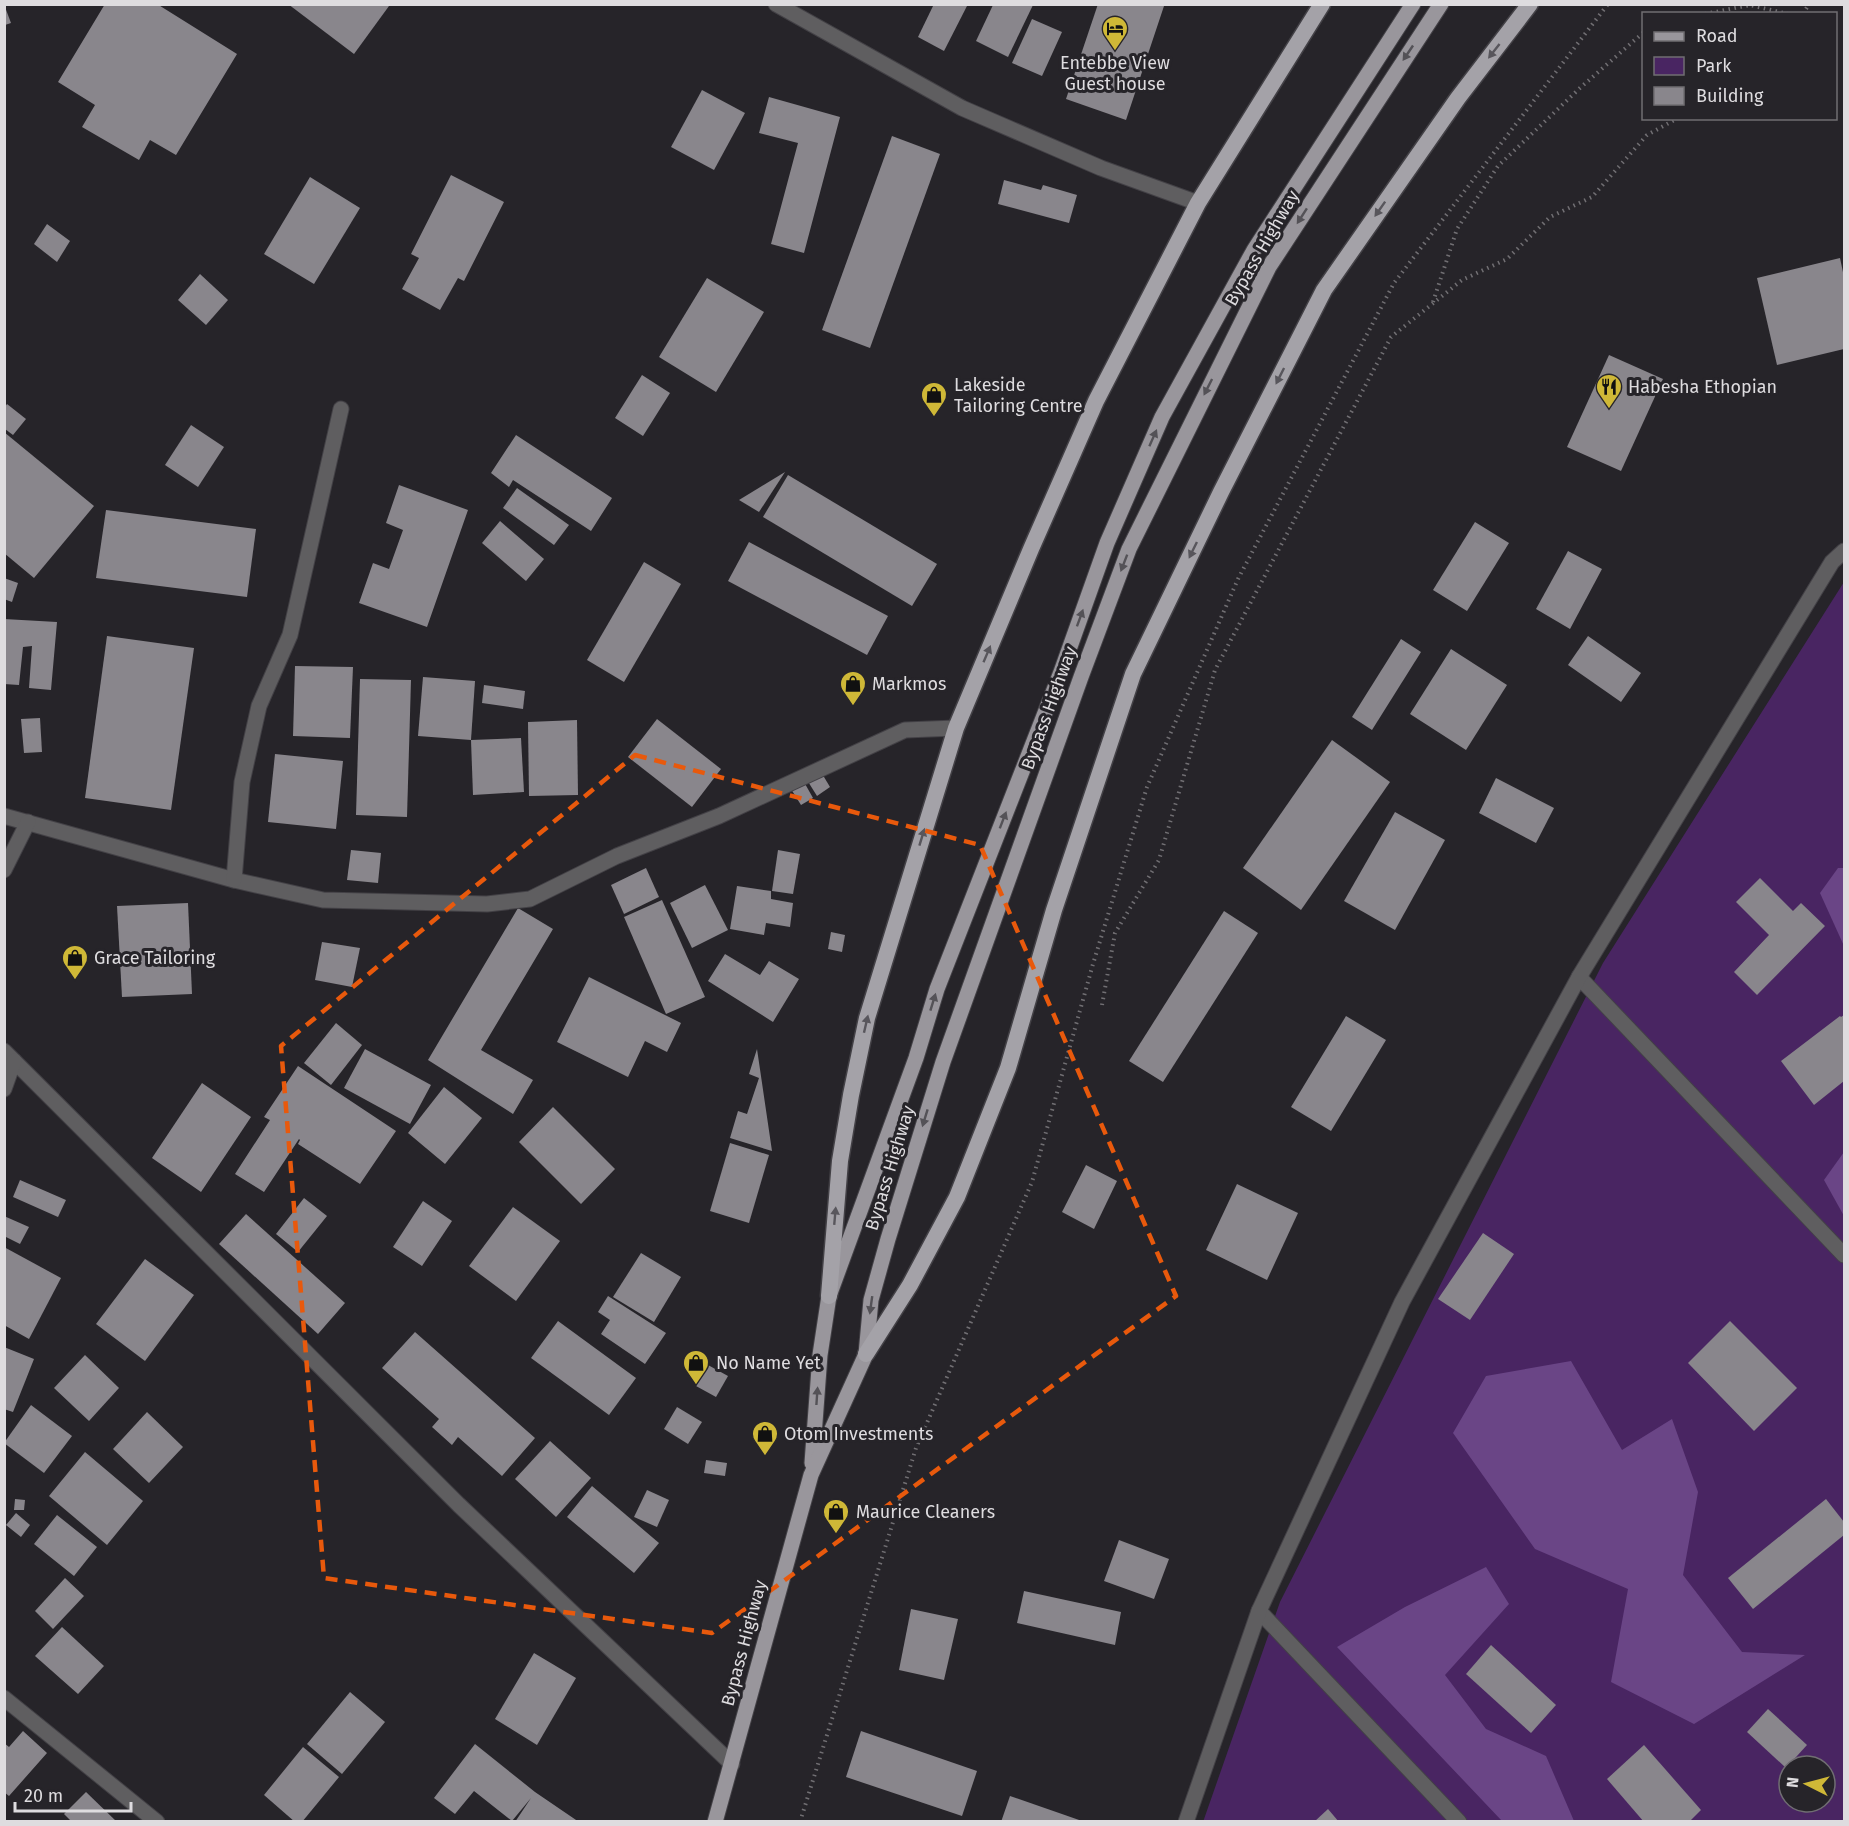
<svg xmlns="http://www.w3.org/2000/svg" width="1849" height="1826" viewBox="0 0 1849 1826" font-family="'Fira Sans',sans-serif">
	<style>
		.green { fill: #492562; fill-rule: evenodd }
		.forest { fill: #6a4586 }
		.building { fill: #89868c }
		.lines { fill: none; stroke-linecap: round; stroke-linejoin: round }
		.minor-casing { stroke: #434146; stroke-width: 17 }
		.primary-casing { stroke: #434146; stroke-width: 17 }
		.trunk-casing { stroke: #434146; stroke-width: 19 }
		.path { stroke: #716f73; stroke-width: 4; stroke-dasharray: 1.5 4.5; stroke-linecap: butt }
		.minor { stroke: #5f5e60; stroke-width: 15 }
		.primary { stroke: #99969c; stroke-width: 15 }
		.trunk { stroke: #a4a2a8; stroke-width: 16 }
		.oneway { fill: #58565c }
		.oneway2 { fill: #545257 }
		.marked { fill: none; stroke: #e8590c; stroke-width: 4.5; stroke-dasharray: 12 8; stroke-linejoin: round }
		.labels { text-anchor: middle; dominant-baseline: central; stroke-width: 6; stroke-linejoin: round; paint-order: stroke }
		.poi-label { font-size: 18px; fill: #dedcdf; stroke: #262429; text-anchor: start }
		.street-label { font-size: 18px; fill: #dedcdf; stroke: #262429 }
	</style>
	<rect width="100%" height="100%" fill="#262429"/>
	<path class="green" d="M1844,582V1821L1203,1822L1280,1602L1603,963ZM1789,1766H1825V1802H1789Z"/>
	<g class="forest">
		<path d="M1838,868H1844V946L1820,893Z"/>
		<path d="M1844,1152V1216L1824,1180Z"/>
		<path d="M1571,1361L1622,1450L1672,1419L1698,1492L1683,1575L1742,1652L1805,1655L1694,1724L1611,1682L1628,1589L1535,1549L1453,1433L1486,1376Z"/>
		<path d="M1486,1567L1509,1604L1445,1675L1486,1729L1546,1756L1574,1821H1502L1337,1647L1405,1607Z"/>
	</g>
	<g class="building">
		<path d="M105,4H157L237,54L176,155L150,140L139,160L82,127L95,105L58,82Z"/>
		<path d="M288,4H387L389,6L354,54Z"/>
		<path d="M934,4H968L944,51L918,37Z"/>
		<path d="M1098,4L1164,6L1126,120L1066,99Z"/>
		<path d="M993,5H1033L1008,57L976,41Z"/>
		<path d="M5,7L11,23L5,25Z"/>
		<path d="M1032,19L1062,32L1042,76L1012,63Z"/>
		<path d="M702,90L745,113L714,170L671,147Z"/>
		<path d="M769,97L840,117L804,253L771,244L798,143L759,133Z"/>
		<path d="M892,136L940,154L870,348L822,330Z"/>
		<path d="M451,175L504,202L464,281L458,278L440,310L402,289L419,258L411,254Z"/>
		<path d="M310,177L360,208L314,284L264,254Z"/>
		<path d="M1004,180L1041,190L1043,185L1077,195L1069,223L998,204Z"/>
		<path d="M47,224L70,241L57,262L34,244Z"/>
		<path d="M1840,258L1844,277V349L1777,365L1757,278Z"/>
		<path d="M200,274L228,300L206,325L178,300Z"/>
		<path d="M707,278L764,312L716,392L659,357Z"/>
		<path d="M1609,355L1663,379L1621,471L1567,447Z"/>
		<path d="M642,375L670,393L643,436L615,418Z"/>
		<path d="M7,404L26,419L13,435L5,429V407Z"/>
		<path d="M191,425L224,447L198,487L165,465Z"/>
		<path d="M4,432L94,506L34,578L4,553Z"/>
		<path d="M516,435L612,498L591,531L513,480L509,487L491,473Z"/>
		<path d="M785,472L759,512L739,500Z"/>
		<path d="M788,475L937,564L912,606L763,517Z"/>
		<path d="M399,485L468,510L427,627L359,603L373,563L389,569L403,530L386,523Z"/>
		<path d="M517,488L569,525L554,545L503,508Z"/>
		<path d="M106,510L256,529L247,597L96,578Z"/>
		<path d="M500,521L544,559L526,581L482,543Z"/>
		<path d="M1475,522L1509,543L1467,611L1433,590Z"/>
		<path d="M749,542L888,616L867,655L728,581Z"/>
		<path d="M1568,551L1602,569L1570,629L1536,609Z"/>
		<path d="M644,562L681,584L624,682L587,660Z"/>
		<path d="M4,578L18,583L12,602L4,599Z"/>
		<path d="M4,619L57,622L51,690L29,688L32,646L23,647L19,685L4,684Z"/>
		<path d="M107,636L194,648L171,810L85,798Z"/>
		<path d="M1588,636L1641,673L1621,702L1568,665Z"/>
		<path d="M1401,639L1421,652L1372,730L1352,717Z"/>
		<path d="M1451,649L1507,685L1466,750L1410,714Z"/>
		<path d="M295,666L353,667L350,738L293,736Z"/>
		<path d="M423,677L475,681L471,740L418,736Z"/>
		<path d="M360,679L411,680L407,817L356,815Z"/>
		<path d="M484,685L525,691L523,709L482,703Z"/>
		<path d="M40,718L42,752L24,753L21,719Z"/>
		<path d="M657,719L721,769L692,807L628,757Z"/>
		<path d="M577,720L578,795L529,796L528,722Z"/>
		<path d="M521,738L524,792L473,795L471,740Z"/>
		<path d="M1332,740L1390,782L1301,910L1243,868Z"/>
		<path d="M275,754L343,761L336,829L268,822Z"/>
		<path d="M821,772L830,787L817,796L807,780Z"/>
		<path d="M1496,778L1554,808L1536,843L1479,813Z"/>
		<path d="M804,782L813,798L801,805L791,789Z"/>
		<path d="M1395,812L1445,840L1395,930L1344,901Z"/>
		<path d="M351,850L381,853L378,883L347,880Z"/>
		<path d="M778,850L800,854L793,894L772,891Z"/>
		<path d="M646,868L659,897L624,914L611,885Z"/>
		<path d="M1760,878L1793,911L1801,903L1825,926L1757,995L1734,972L1769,935L1736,902Z"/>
		<path d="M705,885L728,930L692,948L670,903Z"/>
		<path d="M737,886L771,891V899L793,903L790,927L766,923L764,935L730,929Z"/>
		<path d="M662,900L705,997L666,1014L624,917Z"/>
		<path d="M188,903L192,994L122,997L117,906Z"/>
		<path d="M518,908L553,929L481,1050L533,1080L513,1114L428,1060Z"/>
		<path d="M1224,911L1258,933L1163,1082L1129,1061Z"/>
		<path d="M831,932L845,935L842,952L828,949Z"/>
		<path d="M322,942L360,948L352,987L315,980Z"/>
		<path d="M725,954L760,975L769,961L799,979L773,1022L708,981Z"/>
		<path d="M589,977L681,1023L667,1052L645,1041L628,1077L557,1042Z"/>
		<path d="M1844,1015V1081L1814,1105L1781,1061L1840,1016L1841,1017Z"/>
		<path d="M1346,1016L1386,1040L1331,1131L1291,1107Z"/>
		<path d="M336,1023L362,1045L331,1085L304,1063Z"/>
		<path d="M365,1049L431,1085L410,1124L344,1088Z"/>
		<path d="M757,1049L772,1151L730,1138L738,1111L747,1114L759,1078L749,1074Z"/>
		<path d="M298,1066L396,1131L360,1184L298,1144L300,1140L299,1139L264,1192L235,1174L270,1120L264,1117Z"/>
		<path d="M202,1083L251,1117L201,1192L152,1158Z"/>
		<path d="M444,1087L482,1118L445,1164L408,1133Z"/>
		<path d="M553,1107L615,1169L581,1204L519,1142Z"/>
		<path d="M730,1143L769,1155L749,1223L710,1211Z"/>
		<path d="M1086,1165L1117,1181L1094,1229L1062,1212Z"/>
		<path d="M20,1180L66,1200L58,1217L13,1197Z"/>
		<path d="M1237,1184L1298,1213L1267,1280L1206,1250Z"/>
		<path d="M304,1198L327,1216L298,1252L276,1234Z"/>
		<path d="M423,1201L452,1221L422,1266L393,1247Z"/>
		<path d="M513,1207L560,1241L516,1301L469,1266Z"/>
		<path d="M246,1214L345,1303L318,1334L219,1244Z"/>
		<path d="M4,1216L29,1227L20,1244L4,1236Z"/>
		<path d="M1483,1233L1514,1254L1470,1320L1438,1299Z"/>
		<path d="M4,1247L61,1278L29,1339L4,1325Z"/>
		<path d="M641,1253L681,1277L654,1322L613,1297Z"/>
		<path d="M145,1259L194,1295L145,1361L96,1324Z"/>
		<path d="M608,1296L666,1333L645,1364L601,1334L610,1320L598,1312Z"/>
		<path d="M558,1321L636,1378L609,1415L531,1358Z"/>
		<path d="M1730,1321L1797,1388L1754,1431L1688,1363Z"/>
		<path d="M415,1332L535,1438L502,1476L458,1437L452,1445L432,1427L439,1419L382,1368Z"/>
		<path d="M4,1347L34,1359L13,1412L4,1409Z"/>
		<path d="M85,1355L119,1388L89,1421L54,1388Z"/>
		<path d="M708,1365L728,1376L716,1397L696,1386Z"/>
		<path d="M31,1405L72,1436L44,1473L4,1443Z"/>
		<path d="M677,1407L702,1422L688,1444L664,1429Z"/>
		<path d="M147,1412L183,1447L149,1483L113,1449Z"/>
		<path d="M550,1441L591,1478L556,1517L515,1479Z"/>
		<path d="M85,1452L143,1501L107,1545L49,1496Z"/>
		<path d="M706,1460L727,1463L725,1476L704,1473Z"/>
		<path d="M592,1486L659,1543L634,1573L567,1517Z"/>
		<path d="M647,1490L669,1500L657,1527L634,1517Z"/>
		<path d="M15,1499L25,1500L24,1510H14Z"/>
		<path d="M1826,1499L1844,1522V1535L1753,1609L1728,1578Z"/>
		<path d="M16,1513L30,1525L21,1537L6,1525Z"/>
		<path d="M57,1515L97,1547L74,1576L34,1544Z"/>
		<path d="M1119,1540L1169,1559L1154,1599L1104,1581Z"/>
		<path d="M65,1578L84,1596L53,1629L35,1611Z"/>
		<path d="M1024,1591L1121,1612L1115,1645L1017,1623Z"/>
		<path d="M911,1609L958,1619L944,1680L899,1670Z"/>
		<path d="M62,1627L104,1666L78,1694L35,1656Z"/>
		<path d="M1491,1645L1556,1705L1531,1733L1466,1674Z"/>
		<path d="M534,1653L576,1678L537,1745L495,1719Z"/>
		<path d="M350,1692L385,1722L342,1774L307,1744Z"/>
		<path d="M1768,1709L1807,1745L1786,1768L1747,1732Z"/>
		<path d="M23,1731L47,1753L9,1796L4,1792V1743L9,1747Z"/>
		<path d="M861,1731L977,1771L962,1816L846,1777Z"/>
		<path d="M475,1744L535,1792L579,1822H515L531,1798L512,1821L474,1791L455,1814L434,1798Z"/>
		<path d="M1644,1745L1701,1810L1689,1822H1644L1607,1779Z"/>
		<path d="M303,1747L339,1777L302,1822H295L264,1795Z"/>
		<path d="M86,1792L117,1822H72L64,1814Z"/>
		<path d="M1010,1796L1082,1821V1822H1001Z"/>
		<path d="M1328,1809L1339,1822H1314Z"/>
	</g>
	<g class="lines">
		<defs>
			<g id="minor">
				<path d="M776,4L962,108L1101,168L1198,203"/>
				<path d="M4,816L234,880L323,900L487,904L530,899L617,856L719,816L905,730L956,728"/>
				<path d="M4,870L28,822"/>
				<path d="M234,880L242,782L259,706L290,635L341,409"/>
				<path d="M1579,977L1844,1255"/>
				<path d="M4,1051L459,1505L732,1764"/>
				<path d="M4,1089L14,1061"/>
				<path d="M1259,1611L1459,1822"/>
				<path d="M4,1698L157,1822"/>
				<path d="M1186,1822L1259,1611L1402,1302L1579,977L1832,562L1844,551"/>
			</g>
			<g id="primary">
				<path d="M812,1463L820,1355L829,1296L916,1058L937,989L1061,672L1107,543L1162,417L1254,250L1413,4"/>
				<path d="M715,1822L811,1475L866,1354L871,1300L888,1239L943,1062L1081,677L1129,549L1269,267L1441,4"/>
			</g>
			<g id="trunk">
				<path d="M829,1296L840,1161L851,1095L867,1018L956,728L1031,549L1096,401L1198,203L1322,4"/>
				<path d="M866,1354L910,1285L957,1197L1008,1068L1054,910L1133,674L1221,492L1324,290L1458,98L1530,4"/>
			</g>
		</defs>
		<use href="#minor" class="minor-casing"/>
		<use href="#primary" class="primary-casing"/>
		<use href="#trunk" class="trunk-casing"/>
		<g class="path">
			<path d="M1705,14L1750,5L1788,14"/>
			<path d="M1803,14L1809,4"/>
			<path d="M1433,302L1457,229L1498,166L1580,88L1644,32"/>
			<path d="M1102,1005L1115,933L1159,860L1215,670L1391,337L1462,280L1507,259L1550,217L1592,197L1647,135L1678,118"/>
			<path d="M800,1822L916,1448L1032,1182L1093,964L1147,787L1238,579L1394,283L1608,4"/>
		</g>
		<use href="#minor" class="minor"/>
		<use href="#primary" class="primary"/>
		<use href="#trunk" class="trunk"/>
	</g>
	<defs><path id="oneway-solid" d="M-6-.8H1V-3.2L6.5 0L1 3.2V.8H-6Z" transform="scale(1.5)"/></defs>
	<g class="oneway">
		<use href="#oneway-solid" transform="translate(1494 51) rotate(128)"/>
		<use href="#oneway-solid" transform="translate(1380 209) rotate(125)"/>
		<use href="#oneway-solid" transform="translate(1280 376) rotate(117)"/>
		<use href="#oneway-solid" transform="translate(1193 550) rotate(116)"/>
		<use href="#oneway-solid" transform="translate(987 654) rotate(-67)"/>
		<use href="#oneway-solid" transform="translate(922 837) rotate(-73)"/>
		<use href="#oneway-solid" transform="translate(866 1024) rotate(-77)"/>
		<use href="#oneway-solid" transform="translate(835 1216) rotate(-85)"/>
	</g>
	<g class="oneway2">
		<use href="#oneway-solid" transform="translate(1408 53) rotate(124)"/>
		<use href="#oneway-solid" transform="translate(1302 216) rotate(123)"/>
		<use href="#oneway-solid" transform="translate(1208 387) rotate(117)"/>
		<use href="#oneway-solid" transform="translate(1153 438) rotate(-66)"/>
		<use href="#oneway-solid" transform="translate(1124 563) rotate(111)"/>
		<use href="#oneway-solid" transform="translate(1080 618) rotate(-70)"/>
		<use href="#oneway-solid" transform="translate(1003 820) rotate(-69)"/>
		<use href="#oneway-solid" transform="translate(933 1002) rotate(-73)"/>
		<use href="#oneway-solid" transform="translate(925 1118) rotate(107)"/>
		<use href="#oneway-solid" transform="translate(871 1305) rotate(98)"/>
		<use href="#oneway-solid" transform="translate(817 1396) rotate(-86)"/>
	</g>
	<path class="marked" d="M635,755L980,845L1176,1296L712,1633L324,1578L281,1046Z"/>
	<defs>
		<symbol id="hotel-pin" viewBox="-11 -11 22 30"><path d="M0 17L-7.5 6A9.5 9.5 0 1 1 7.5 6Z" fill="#cfb837" stroke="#262429"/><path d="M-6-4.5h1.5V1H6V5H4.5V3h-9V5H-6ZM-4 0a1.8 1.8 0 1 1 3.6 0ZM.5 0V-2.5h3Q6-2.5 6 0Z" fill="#111"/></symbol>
		<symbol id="restaurant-pin" viewBox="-11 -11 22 30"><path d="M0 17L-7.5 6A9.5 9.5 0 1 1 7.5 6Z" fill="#cfb837" stroke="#262429"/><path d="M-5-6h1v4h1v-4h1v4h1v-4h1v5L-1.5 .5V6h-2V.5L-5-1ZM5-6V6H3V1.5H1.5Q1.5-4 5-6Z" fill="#111"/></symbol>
		<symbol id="shop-pin" viewBox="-11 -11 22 30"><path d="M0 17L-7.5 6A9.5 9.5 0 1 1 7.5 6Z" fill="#cfb837" stroke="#262429"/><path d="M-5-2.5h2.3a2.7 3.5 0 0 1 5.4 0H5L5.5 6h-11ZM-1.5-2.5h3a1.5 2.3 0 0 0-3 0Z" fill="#111"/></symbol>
	</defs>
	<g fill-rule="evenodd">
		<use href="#hotel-pin" x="1100" y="14" width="30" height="40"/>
		<use href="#restaurant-pin" x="1594" y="372" width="30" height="40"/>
		<use href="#shop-pin" x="919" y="380" width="30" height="40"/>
		<use href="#shop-pin" x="838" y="669" width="30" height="40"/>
		<use href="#shop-pin" x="60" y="943" width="30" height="40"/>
		<use href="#shop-pin" x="681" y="1348" width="30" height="40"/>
		<use href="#shop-pin" x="750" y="1419" width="30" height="40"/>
		<use href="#shop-pin" x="821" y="1497" width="30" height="40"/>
	</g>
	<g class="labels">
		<g class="poi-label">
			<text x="1115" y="63" text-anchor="middle">Entebbe View<tspan x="1115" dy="21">Guest house</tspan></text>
			<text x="954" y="385">Lakeside<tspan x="954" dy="21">Tailoring Centre</tspan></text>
			<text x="1628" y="387">Habesha Ethopian</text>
			<text x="872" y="684">Markmos</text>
			<text x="94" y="958">Grace Tailoring</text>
			<text x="716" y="1363">No Name Yet</text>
			<text x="784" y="1434">Otom Investments</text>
			<text x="856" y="1512">Maurice Cleaners</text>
		</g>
		<g class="street-label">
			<text transform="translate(1262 248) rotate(-60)">Bypass Highway</text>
			<text transform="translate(1049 708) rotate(-70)">Bypass Highway</text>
			<text transform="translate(890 1168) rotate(-73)">Bypass Highway</text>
			<text transform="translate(744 1643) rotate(-75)">Bypass Highway</text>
		</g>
	</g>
	<rect width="1849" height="1826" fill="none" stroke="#dedcdf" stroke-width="12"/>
	<rect x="1642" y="12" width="195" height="108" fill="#262429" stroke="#706e72" stroke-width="1.5"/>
	<rect x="1654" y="32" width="30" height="9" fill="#99969c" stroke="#706e72" stroke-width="1.5"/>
	<text x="1696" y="42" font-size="18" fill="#dedcdf">Road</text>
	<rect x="1654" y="57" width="30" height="18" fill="#492562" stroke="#706e72" stroke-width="1.5"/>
	<text x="1696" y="72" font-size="18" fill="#dedcdf">Park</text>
	<rect x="1654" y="87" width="30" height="18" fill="#89868c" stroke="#706e72" stroke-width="1.5"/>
	<text x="1696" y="102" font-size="18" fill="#dedcdf">Building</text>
	<g transform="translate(1807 1784) rotate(276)"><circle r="28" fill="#262429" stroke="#706e72" stroke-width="1.5"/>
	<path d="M0-4.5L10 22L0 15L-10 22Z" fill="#cfb837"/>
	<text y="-9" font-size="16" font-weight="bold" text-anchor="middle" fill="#dedcdf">N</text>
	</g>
	<path d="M15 1802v9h116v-9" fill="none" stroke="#dedcdf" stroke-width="3"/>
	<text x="24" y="1802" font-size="18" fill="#dedcdf" stroke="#262429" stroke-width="4.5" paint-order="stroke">20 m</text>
</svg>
